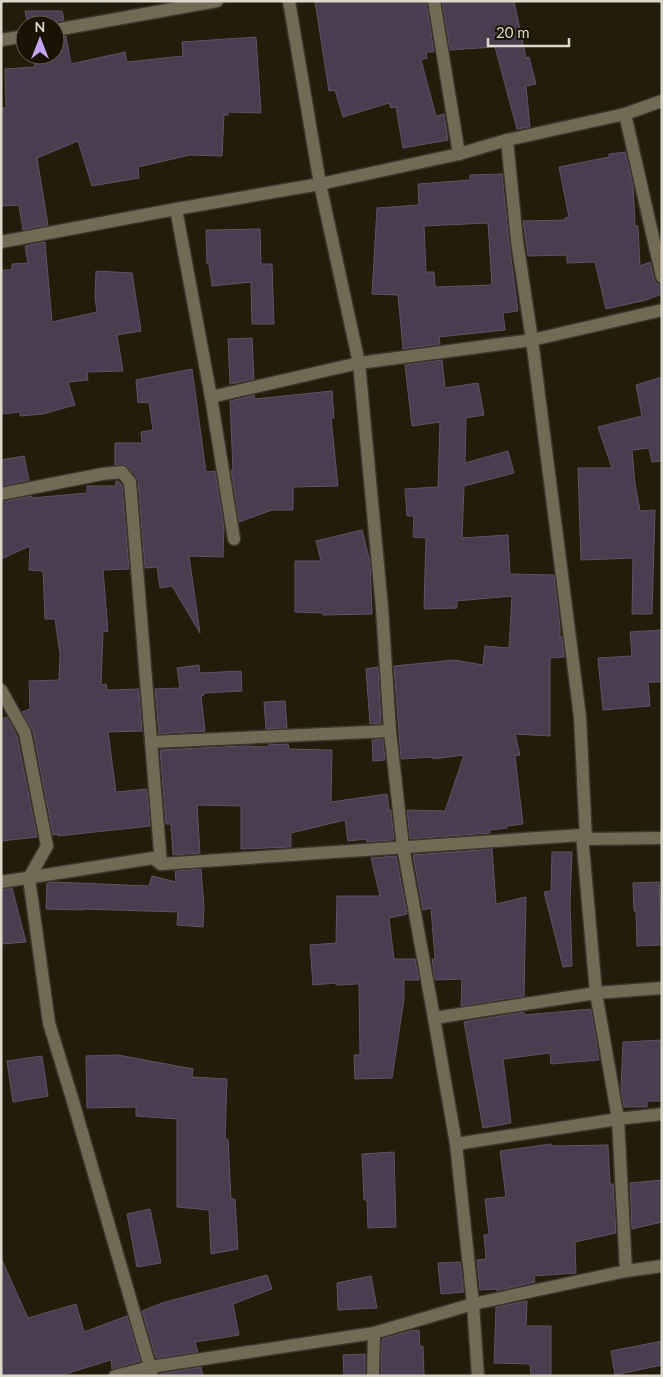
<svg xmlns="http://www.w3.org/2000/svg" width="663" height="1377" viewBox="0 0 663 1377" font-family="Lato,sans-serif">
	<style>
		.building { fill: #493e4f; stroke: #5f5366; fill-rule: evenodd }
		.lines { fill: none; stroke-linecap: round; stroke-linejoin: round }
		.minor-casing { stroke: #3a352d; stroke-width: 15 }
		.minor { stroke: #716b56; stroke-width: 12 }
	</style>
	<rect width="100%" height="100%" fill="#221c0a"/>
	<g class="building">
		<path d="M315,1H426L434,52H426L427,58L421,60L436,116L444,114L448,140L403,148L396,107L391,108L389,103L343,117L335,90L329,91Z"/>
		<path d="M442,1H514L526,58L529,57L536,84L526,86L530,127L517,129L495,47L450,50Z"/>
		<path d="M25,11H62L64,20L54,22L49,25H28Z"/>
		<path d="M66,36L71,64L125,52L127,62L183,56L182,42L256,37L261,113L228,112V115H224L222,156L190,155L138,167L139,178L92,186L78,141L37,158L48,225L23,230L19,205L1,206V108H6L5,69L35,67L33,55H55V38Z"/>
		<path d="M625,152L633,184L635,226H638L640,266L650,262L654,279L656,283L660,285L662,288V294L646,300L606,309L595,262L567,263V255L528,256L523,221L565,220V218L569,217L559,167L609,157V154Z"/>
		<path d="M502,174L509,242L518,311L503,313L505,330L439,337L440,344L403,349L398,295L372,294L377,208L419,205L418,184L470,180V175ZM488,223L492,285L435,287L434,272H426L424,226Z"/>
		<path d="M260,229L261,264H272L274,324H252L251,282L212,286L209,264H207L206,230Z"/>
		<path d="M45,242L52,322L97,312L95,297L96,271L132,273L141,331L117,335L123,371L87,372L88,380L68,382L75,405L43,414L20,416V412L1,414V270H12V264L28,263L25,246Z"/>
		<path d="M252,338L254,379L230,384L228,339Z"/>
		<path d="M442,360L445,388L478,383L484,415L466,418L465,463L508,451L514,473L464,486L462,538L508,535L510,574L554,575L560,627V637L562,636L564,657L550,658V736L515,734L520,755L515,756L523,824L507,826V828L490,830V833L410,839L407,810L445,811L464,755L433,759V757L401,759L394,666L454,660L483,665L485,646L509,648L512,596L457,601V608L424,609L426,538L413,537L414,516H407L405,489L438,487L440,422L412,426L405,365Z"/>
		<path d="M192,369L206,472L215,471L224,528L223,557L189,556L200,633L172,586L160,588L157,567L145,568L138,481L136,477L126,465H115V443H142L141,432L153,430L149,402L138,403L136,380Z"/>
		<path d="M662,377V461L652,462L649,448L632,450L635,484L640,511L655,510L652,614H632L633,558L581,560L578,468H612L598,427L642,416L636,385Z"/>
		<path d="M332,391L334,418H331L338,486L293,487V510H272L239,522L231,470H233L230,401L254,395L255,399Z"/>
		<path d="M24,456L29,480L1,486V460Z"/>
		<path d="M116,481H118L122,485L129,569L103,570L108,632L103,631L101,685L106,684L107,690L139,689L142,731L108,732L116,792L147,789L150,826L58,836V834L53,835L33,731L22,712L30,709L29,681L59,680L60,654L55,619H45L43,571L29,570L30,546L1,559V502L32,496V498L87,493V486H116Z"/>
		<path d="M362,530L370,562L372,614L323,615V613L295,612V561H321L316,541Z"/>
		<path d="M662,630V682H648L650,706L603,710L598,658L632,656L630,632Z"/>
		<path d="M199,665L200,673L241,671L242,691L204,693V695L201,696L205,731L159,734L155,689L180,688L177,668Z"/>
		<path d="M378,667L381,723L370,724L366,669Z"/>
		<path d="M285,701L287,728L266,729L264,702Z"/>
		<path d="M7,717L17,736L37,837L1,841V719Z"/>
		<path d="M383,739L385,760L373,761L372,740Z"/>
		<path d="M288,744L289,749L332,750L331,802L387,794L389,809L387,810H391L394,840L367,842L366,839L348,841L345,820L291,833V847L241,849V806L197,805L200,853L173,855L171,824H166L160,750L244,746L268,747V745Z"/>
		<path d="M492,849L496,904L526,897L524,996L461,1006L462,979L435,980L432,959H435L431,908L423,910L413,855Z"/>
		<path d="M552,852H572L570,902L572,966L563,967L544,892L551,891Z"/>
		<path d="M396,856L407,914L389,918L394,959H415L419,980H404V999L392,1078L355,1079L354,1055H360L359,984L336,985V983L313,985L310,945L336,943L337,896H380L371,858Z"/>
		<path d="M201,869L204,907L203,927L177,925L178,912L83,909V910L46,909L47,883L53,882L149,886L152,876L176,882L175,871Z"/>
		<path d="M659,882L662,945L637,946L636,911H634L633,883Z"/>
		<path d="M12,888L26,942L1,944V890Z"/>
		<path d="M591,1009L599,1060L551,1064L550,1053L503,1059L511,1123L483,1128L464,1022L524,1012V1015Z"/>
		<path d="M662,1040V1101H647V1107H624L621,1088L623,1042Z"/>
		<path d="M118,1055L193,1069L192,1077L227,1079L225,1139H228L231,1199H235L238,1249L211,1254L209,1210L177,1207V1119L136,1116V1107L87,1108L86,1056Z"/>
		<path d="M42,1056L48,1096L13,1102L7,1061Z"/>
		<path d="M551,1144V1146L608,1145L610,1184H613L616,1233L575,1242L576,1273L534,1276L535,1282L497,1291V1289L480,1290L477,1260L486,1259L484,1235L489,1234L485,1199L506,1197L500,1151Z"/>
		<path d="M394,1152L396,1227L368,1228L367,1200H364L362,1154Z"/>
		<path d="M662,1180V1222L632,1229L630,1183Z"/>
		<path d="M150,1209L161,1263L137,1267L127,1214Z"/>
		<path d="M1,1258L28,1318L76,1304L84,1332L127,1316L140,1361L112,1369L111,1360L59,1376H1Z"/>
		<path d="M460,1262L464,1292L441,1294L438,1263Z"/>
		<path d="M267,1275L272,1289L233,1304L239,1335L195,1342L198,1352L156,1358L142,1311L162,1303Z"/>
		<path d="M371,1276L377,1308L338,1310L337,1283Z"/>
		<path d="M527,1301L526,1326H551V1376H531L530,1364L494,1363L496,1307Z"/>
		<path d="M419,1330L420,1347L423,1346L424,1376H381L382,1339L410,1331Z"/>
		<path d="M662,1341V1365L615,1375L611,1351Z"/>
		<path d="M365,1354V1376H344L343,1355Z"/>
		<path d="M201,1367L203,1376H160V1374Z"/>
	</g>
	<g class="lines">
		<defs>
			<g id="minor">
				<path d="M289,1L320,184L359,363L382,608L390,731L403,847L434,1018L456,1144L473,1304L478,1376"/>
				<path d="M434,1L459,154"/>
				<path d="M55,30L217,1"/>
				<path d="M1,40L25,36"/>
				<path d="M625,114L662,277"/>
				<path d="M507,140L517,241L532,340L580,717L586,839"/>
				<path d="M176,209L211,397L234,539"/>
				<path d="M1,242L176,209L320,184L459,154L507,140L625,114L662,101"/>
				<path d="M211,397L359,363L532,340L662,310"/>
				<path d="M1,494L102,474L122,472L130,482L161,864"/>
				<path d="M1,690L25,733L47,846L29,878L49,1023L72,1098L150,1367L152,1376"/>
				<path d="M151,742L390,731"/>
				<path d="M582,835L596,993L618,1119L626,1271"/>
				<path d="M1,882L153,858L161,864L582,835L586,839L662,838"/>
				<path d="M434,1018L596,993L662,988"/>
				<path d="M456,1144L618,1119L662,1114"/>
				<path d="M115,1376L150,1367L374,1333L473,1304L626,1271L662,1266"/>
				<path d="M373,1376L374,1333"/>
			</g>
		</defs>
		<use href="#minor" class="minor-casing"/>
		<use href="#minor" class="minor"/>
	</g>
	<rect width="663" height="1377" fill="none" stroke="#dcd8cc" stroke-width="5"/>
	<g transform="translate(40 40)"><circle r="24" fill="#191303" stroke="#676253"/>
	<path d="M0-4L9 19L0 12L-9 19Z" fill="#c6a6f0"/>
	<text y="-8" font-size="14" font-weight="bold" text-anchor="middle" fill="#dcd8cc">N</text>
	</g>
	<path d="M488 38v8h81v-8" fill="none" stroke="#dcd8cc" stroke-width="2.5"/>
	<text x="496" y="38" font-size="15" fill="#dcd8cc" stroke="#191303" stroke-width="4" paint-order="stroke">20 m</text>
</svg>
